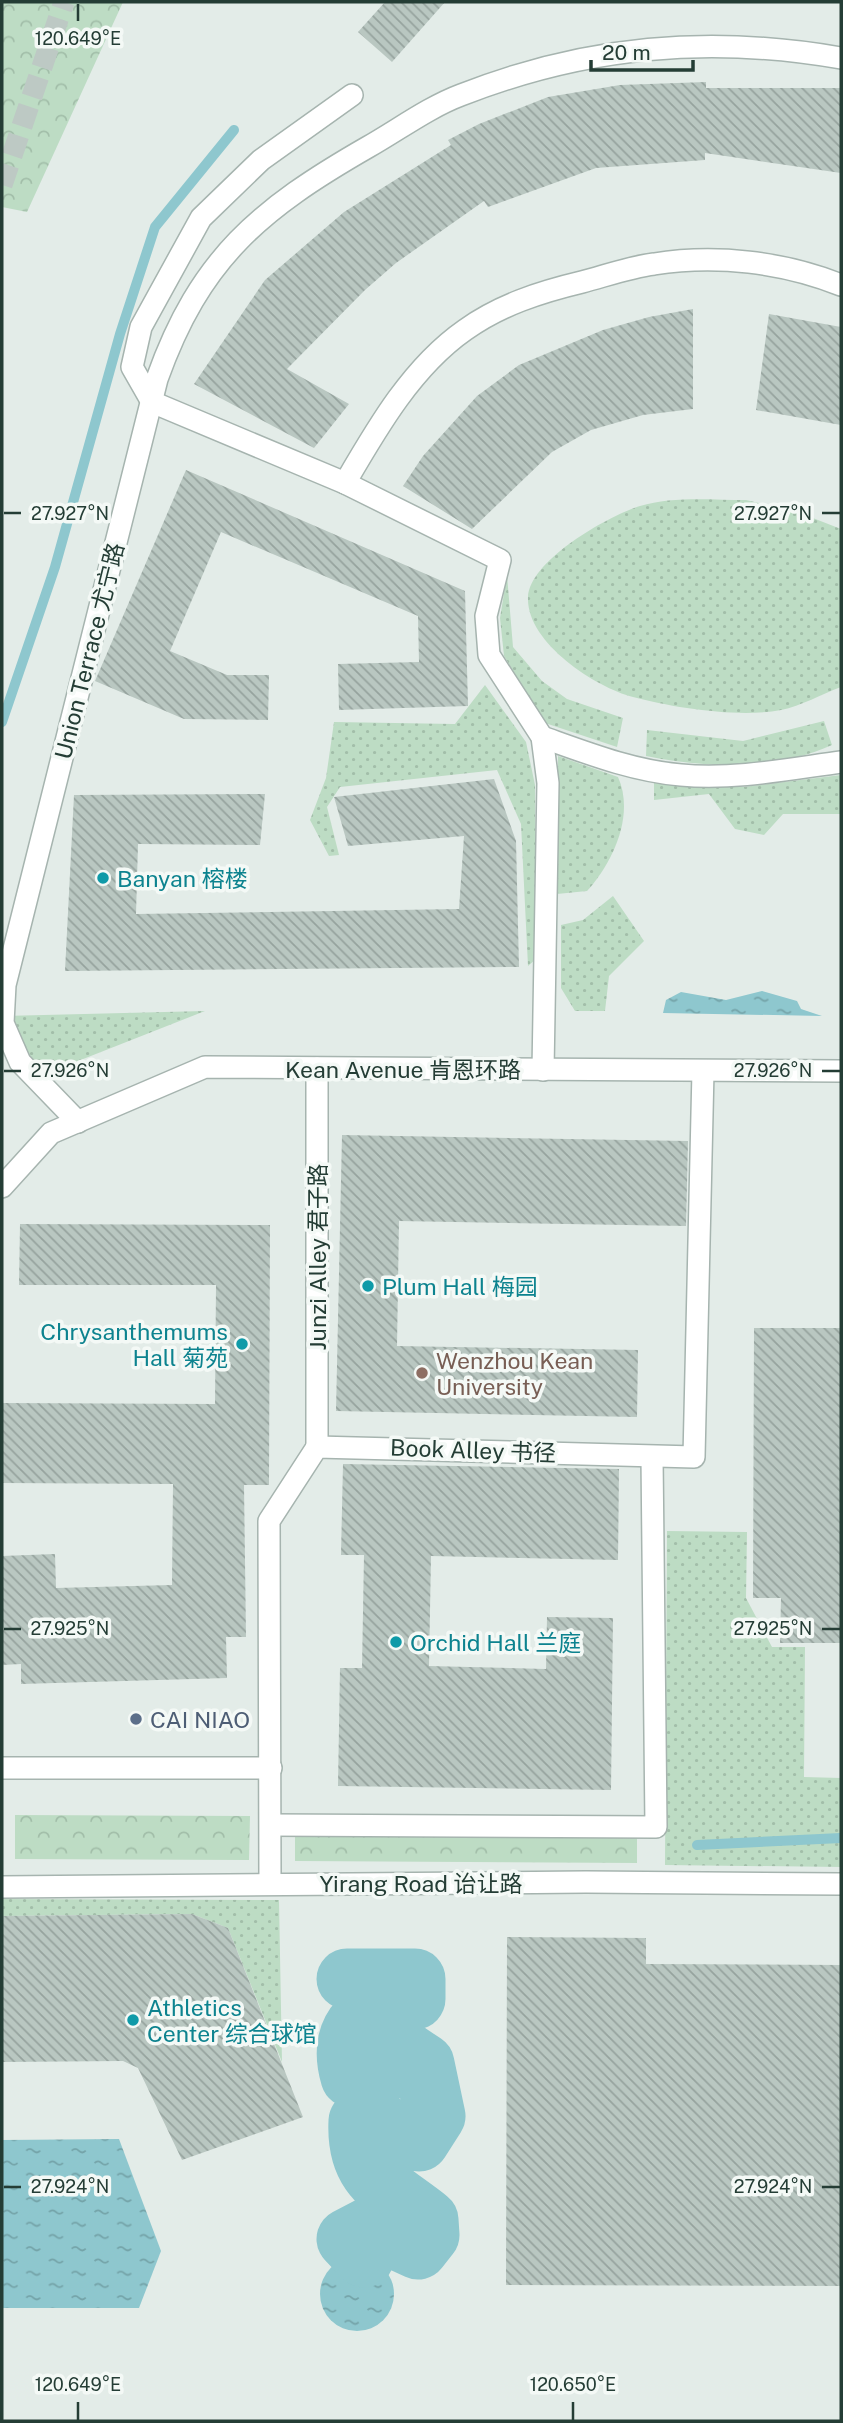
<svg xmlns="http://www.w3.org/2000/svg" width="843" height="2423" viewBox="0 0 843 2423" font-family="'Public Sans','Noto Sans SC',sans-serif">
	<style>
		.grass { fill: url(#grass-dots) }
		.forest { fill: url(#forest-crowns) }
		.water { fill: url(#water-ripples) }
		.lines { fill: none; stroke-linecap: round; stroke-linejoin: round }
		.stream { stroke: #8ec7ce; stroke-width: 10 }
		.river { stroke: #8ec7ce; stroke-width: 61 }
		.building { fill: url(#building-back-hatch) }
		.primary-tunnel { stroke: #bdc9c4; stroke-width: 21; stroke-dasharray: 21 10; stroke-linecap: butt }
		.street-casing { stroke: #a6b4af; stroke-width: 24 }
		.street { stroke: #fff; stroke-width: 21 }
		.ticks { fill: none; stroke: #243d35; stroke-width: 2.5 }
		.culture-dot { fill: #0f9aa8; stroke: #f4f9f6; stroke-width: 2.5 }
		.education-dot { fill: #8d6e63; stroke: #f4f9f6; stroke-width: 2.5 }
		.service-dot { fill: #5c6f8a; stroke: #f4f9f6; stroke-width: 2.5 }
		.labels { text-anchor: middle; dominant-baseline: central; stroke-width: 7; stroke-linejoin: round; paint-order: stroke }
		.street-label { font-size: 23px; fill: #243d35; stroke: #f4f9f6 }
		.culture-label { font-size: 23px; fill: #0d838f; stroke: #f4f9f6; text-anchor: start }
		.education-label { font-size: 23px; fill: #785e54; stroke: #f4f9f6; text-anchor: start }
		.service-label { font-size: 23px; fill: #4e5e75; stroke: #f4f9f6; text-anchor: start }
		.ticks-label { font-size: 18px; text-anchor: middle; fill: #243d35; stroke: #f4f9f6; stroke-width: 7; stroke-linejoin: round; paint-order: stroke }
	</style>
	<defs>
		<pattern id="grass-dots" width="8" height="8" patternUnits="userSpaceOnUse" patternTransform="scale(1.75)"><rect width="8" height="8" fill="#bddcc4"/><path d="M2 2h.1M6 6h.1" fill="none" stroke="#a2bea9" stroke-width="1.8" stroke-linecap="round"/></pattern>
		<pattern id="forest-crowns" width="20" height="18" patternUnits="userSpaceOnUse" patternTransform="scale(1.75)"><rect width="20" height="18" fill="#bddcc4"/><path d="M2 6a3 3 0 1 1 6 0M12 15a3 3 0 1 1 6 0" fill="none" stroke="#a2bea9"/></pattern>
		<pattern id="water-ripples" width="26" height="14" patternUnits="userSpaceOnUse" patternTransform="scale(1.75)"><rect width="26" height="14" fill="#8ec7ce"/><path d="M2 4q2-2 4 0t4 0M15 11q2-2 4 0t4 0" fill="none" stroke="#74a3a8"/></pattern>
		<pattern id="building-back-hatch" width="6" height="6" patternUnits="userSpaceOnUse" patternTransform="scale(1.75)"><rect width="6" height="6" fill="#b9c7c1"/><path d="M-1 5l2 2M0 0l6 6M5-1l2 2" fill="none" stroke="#96a39e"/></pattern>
	</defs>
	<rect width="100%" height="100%" fill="#e3ece8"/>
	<g class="grass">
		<path d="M746,500L800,513L841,529V687C822,694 801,706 781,710C739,718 675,708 633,697C595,687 526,642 528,597C530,560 608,516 640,506C672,496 712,500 746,500Z"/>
		<path d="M507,575L513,647L542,681L567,699L623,718L617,747L545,723L504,656L500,618Z"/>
		<path d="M485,685L526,742L535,785L536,959L528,966L521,824L497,770L340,787L327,807L339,855L329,856L310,820L326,778L334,722L455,724Z"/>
		<path d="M824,721L832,745C774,771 707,768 646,756L647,730L743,741Z"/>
		<path d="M558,756L618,777C635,815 613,862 587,891L557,894Z"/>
		<path d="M841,775V814H783L764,835L735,829L709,794L654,800V783L743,787Z"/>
		<path d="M613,896L644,941L609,976L605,1011H575L561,988V925L583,920Z"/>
		<path d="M205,1011L35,1078L3,1016Z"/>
		<path d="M667,1531L747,1532L746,1598L772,1647H805L804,1777L841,1778V1867L665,1865Z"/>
		<path d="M2,1899L279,1900L282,2062L228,1928L192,1914L2,1916Z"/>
	</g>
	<g class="forest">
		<path d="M2,2H123L27,212L2,207Z"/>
		<path d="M15,1815L250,1816L249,1860L15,1859Z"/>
		<path d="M295,1835L637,1837V1863L295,1861Z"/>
	</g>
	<g class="water">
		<path d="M762,991L797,1001L801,1009L822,1016L663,1013L666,1000L681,992L726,1000Z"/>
		<path d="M119,2139L161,2251L139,2308H2V2140Z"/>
		<circle cx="357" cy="2294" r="37"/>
	</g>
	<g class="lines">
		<g class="stream">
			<path d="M2,722L55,567L120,334L155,227L234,130"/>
			<path d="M697,1845L841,1838"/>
		</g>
		<path class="river" d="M347,1979H415V1999C367,2003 336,2027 351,2077H378L406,2052L424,2064L435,2116L419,2141L391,2135L381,2123L370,2116L359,2121C356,2179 388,2188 428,2220L429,2235L418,2249L370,2227L347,2239L364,2257"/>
	</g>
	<g class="building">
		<path d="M385,2H445L392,62L358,32Z"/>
		<path d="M706,82V88H841V173L705,153V160L596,168L488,207L484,201L396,263L365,290L287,369L349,404L314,448L194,384L265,280L344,212L451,145L448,140L479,124L548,97L620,85Z"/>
		<path d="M693,309V409L643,415L591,430L552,452L472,529L403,486L423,456L477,396L519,365L603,330L649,317Z"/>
		<path d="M769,314L841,327V425L756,410Z"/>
		<path d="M186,470L465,591L468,706L339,710L338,664L419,662L418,616L221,532L170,651L227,675H269L268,720L184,719L95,681Z"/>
		<path d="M494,779L516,841L519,967L65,971L74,795L265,794L260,845L138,844L136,914L459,909L464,836L348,846L334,797Z"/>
		<path d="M342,1135L688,1141L686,1226L399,1221L397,1346L638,1350L637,1417L336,1411Z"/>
		<path d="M20,1224L270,1225L269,1485H244L246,1637H226L227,1678L21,1684V1664L2,1665V1556L55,1554L56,1588L172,1585L173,1484L2,1483V1403L215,1404L216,1285H19Z"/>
		<path d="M754,1328H841V1643H780L781,1598H753Z"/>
		<path d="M343,1464L619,1469L618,1560L431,1556L429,1666L546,1669L547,1617L613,1618L611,1790L338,1786L340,1668H362L364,1555H341Z"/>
		<path d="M192,1914L228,1928L303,2117L182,2160L138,2068L123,2061L2,2062V1916Z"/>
		<path d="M507,1937L646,1938V1964L841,1965V2286L506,2285Z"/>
	</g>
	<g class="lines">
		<path class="primary-tunnel" d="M2,185L64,2"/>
		<defs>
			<g id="street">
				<path d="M352,95L261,160L201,218L141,327L132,367L152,402L345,483C377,428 412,367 465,330C500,305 540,292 582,282C605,276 630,267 654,264C716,254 783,262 841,285"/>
				<path d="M345,483L500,560L486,616L489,655L542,737L548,783L543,1070"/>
				<path d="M542,737C587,753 633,771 681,775C734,780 789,769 841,762"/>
				<path d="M78,1122L20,1062L3,1023L5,985L157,379C200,258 260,209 368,147C398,130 429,107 461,95C586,46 709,35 841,58"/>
				<path d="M2,1187L51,1133L205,1067L841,1071"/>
				<path d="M317,1447V1068"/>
				<path d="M2,1768H271"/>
				<path d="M271,1825L656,1827L652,1457"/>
				<path d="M270,1884L269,1521L317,1447L694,1457L703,1071"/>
				<path d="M2,1887L586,1882L841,1884"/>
			</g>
		</defs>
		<use href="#street" class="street-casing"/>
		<use href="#street" class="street"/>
	</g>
	<path class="ticks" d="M78,4V21M4,513H21M822,513H840M4,1071H21M822,1071H840M4,1629H21M822,1629H840M4,2187H21M822,2187H840M78,2402V2420M573,2402V2420"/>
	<g class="culture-dot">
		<circle cx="103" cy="878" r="7"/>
		<circle cx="368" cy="1286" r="7"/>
		<circle cx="242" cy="1344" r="7"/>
		<circle cx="396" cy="1642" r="7"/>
		<circle cx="133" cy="2020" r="7"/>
	</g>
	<circle class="education-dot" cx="422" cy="1373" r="7"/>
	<circle class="service-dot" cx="136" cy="1719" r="7"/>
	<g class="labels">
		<g class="street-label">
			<text transform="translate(89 651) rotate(-76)">Union Terrace 尤宁路</text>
			<text x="403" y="1069">Kean Avenue 肯恩环路</text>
			<text transform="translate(317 1257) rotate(-90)">Junzi Alley 君子路</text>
			<text transform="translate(473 1450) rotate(2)">Book Alley 书径</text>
			<text x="421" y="1883">Yirang Road 诒让路</text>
		</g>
		<g class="culture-label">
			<text x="117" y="878">Banyan 榕楼</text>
			<text x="382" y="1286">Plum Hall 梅园</text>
			<text x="228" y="1331" text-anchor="end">Chrysanthemums<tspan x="228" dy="26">Hall 菊苑</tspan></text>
			<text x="410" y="1642">Orchid Hall 兰庭</text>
			<text x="147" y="2007">Athletics<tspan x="147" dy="26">Center 综合球馆</tspan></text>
		</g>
		<g class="education-label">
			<text x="436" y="1360">Wenzhou Kean<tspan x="436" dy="26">University</tspan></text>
		</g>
		<g class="service-label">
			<text x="150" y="1719">CAI NIAO</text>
		</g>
	</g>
	<g class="ticks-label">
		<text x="78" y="45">120.649°E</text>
		<text x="70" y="520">27.927°N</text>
		<text x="773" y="520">27.927°N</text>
		<text x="70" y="1077">27.926°N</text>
		<text x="773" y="1077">27.926°N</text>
		<text x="70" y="1635">27.925°N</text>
		<text x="773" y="1635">27.925°N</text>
		<text x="70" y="2193">27.924°N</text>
		<text x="773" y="2193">27.924°N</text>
		<text x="78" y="2391">120.649°E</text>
		<text x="573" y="2391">120.650°E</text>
	</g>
	<rect width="843" height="2423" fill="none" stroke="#243d35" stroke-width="7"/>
	<path d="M591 60v10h102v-10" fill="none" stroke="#243d35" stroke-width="3.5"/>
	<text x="602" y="60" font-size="21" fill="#243d35" stroke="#f4f9f6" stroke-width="5" paint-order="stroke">20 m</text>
</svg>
